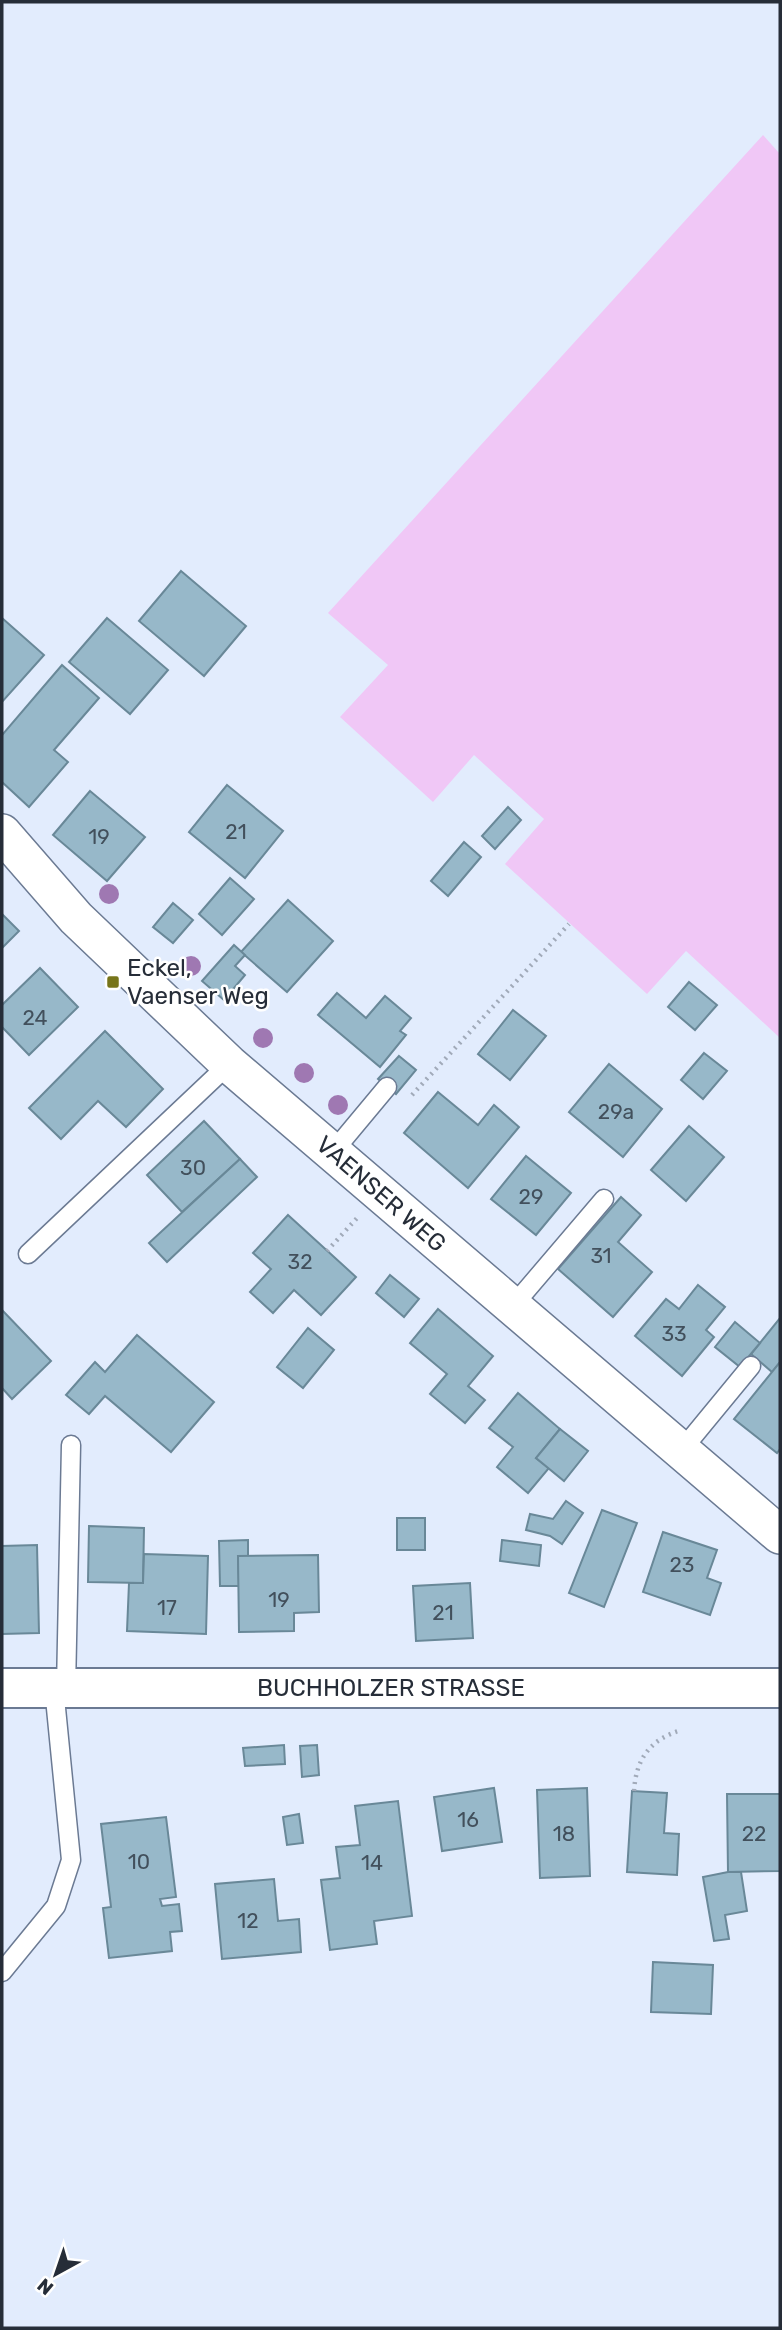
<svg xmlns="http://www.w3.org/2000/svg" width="782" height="2330" viewBox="0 0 782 2330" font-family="Rubik,sans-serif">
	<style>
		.green { fill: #f0c7f6 }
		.building { fill: #97b8c9; stroke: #698898; stroke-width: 2 }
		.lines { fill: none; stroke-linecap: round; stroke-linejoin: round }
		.service-casing { stroke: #6b7a93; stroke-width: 21 }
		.minor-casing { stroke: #6b7a93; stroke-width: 40 }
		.tertiary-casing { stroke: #6b7a93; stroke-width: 42 }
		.path { stroke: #a1aab9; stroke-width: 4.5; stroke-dasharray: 2 5; stroke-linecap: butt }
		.service { stroke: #fff; stroke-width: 18 }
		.minor { stroke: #fff; stroke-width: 37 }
		.tertiary { stroke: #fff; stroke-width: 38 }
		.tree { fill: #9f78b2 }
		.poi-dot { fill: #77751a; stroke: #fff; stroke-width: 2.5 }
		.labels { text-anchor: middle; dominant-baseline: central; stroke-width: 5; stroke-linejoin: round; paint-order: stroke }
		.number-label { font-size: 21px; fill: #42505c }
		.poi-label { font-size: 24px; fill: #262d38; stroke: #fff; text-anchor: start }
		.street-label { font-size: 24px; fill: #262d38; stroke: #fff }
	</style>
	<rect width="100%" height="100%" fill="#e2ecfd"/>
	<path class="green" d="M763,135L780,154V1038L686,951L647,994L505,864L544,819L474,755L433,802L340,717L388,665L328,613Z"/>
	<g class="building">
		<path d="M181,571L246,626L204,676L139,621Z"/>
		<path d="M2,618L44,655L2,702Z"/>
		<path d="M107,618L168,670L130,714L69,662Z"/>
		<path d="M62,665L99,698L54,750L68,762L29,807L2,782V735Z"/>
		<path d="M227,785L283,831L245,878L189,832Z"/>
		<path d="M90,791L145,837L107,881L53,835Z"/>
		<path d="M508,807L521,820L495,849L482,836Z"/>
		<path d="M464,842L481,857L448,896L431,881Z"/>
		<path d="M230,878L254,899L222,935L199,914Z"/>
		<path d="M288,900L333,941L287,992L241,952Z"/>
		<path d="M173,903L193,920L173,943L153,927Z"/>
		<path d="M2,914L19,931L2,948Z"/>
		<path d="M234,945L245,955L235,966L245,975L224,1000L202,981Z"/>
		<path d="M40,968L78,1007L29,1055L2,1027V1005Z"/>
		<path d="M689,982L717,1005L695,1030L668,1007Z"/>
		<path d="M337,993L366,1018L385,996L411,1018L400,1031L406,1035L380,1067L318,1015Z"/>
		<path d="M513,1010L546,1036L510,1080L478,1054Z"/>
		<path d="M105,1031L163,1089L126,1127L98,1101L61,1139L29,1108Z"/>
		<path d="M704,1053L727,1071L703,1099L681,1080Z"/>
		<path d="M399,1056L416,1070L396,1094L378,1079Z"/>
		<path d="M609,1064L662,1109L623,1157L569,1112Z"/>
		<path d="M438,1092L478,1125L494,1105L519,1127L468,1188L404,1133Z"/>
		<path d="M204,1121L240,1159L182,1212L147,1175Z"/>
		<path d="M689,1126L724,1157L686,1201L651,1170Z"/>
		<path d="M526,1156L571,1193L536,1235L491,1199Z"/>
		<path d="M240,1159L257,1177L167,1262L149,1243Z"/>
		<path d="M621,1197L641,1215L618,1242L652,1272L613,1317L558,1269Z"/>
		<path d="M288,1215L356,1277L321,1315L294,1290L273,1313L250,1292L271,1269L253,1253Z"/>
		<path d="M390,1275L419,1299L404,1317L376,1293Z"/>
		<path d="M698,1285L725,1307L706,1330L714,1337L682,1376L635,1336L666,1299L679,1309Z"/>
		<path d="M438,1309L493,1356L468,1386L485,1400L465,1423L430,1394L447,1374L410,1343Z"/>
		<path d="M2,1310L51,1361L12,1399L2,1388Z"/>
		<path d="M780,1318V1362L772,1372L751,1354Z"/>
		<path d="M735,1322L760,1343L740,1367L715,1347Z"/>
		<path d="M308,1328L334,1350L303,1388L277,1367Z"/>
		<path d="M137,1335L214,1402L171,1452L105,1396L89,1414L66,1395L95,1362L105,1372Z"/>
		<path d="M780,1362V1449L777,1453L734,1419Z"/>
		<path d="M518,1393L560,1429L536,1458L549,1468L528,1493L497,1467L513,1447L489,1428Z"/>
		<path d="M560,1429L588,1451L564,1481L536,1458Z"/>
		<path d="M566,1501L583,1513L562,1544L550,1536L526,1530L530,1514L553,1519Z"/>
		<path d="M602,1510L637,1523L604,1607L569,1593Z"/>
		<rect x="397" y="1518" width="28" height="32"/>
		<path d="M89,1526L144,1528L143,1583L88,1582Z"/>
		<path d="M663,1532L717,1550L707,1578L721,1583L710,1615L643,1592Z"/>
		<path d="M248,1540V1556H238L239,1586H220L219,1541Z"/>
		<path d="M502,1540L541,1545L539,1566L500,1561Z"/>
		<path d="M37,1545L39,1633L2,1634V1546Z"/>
		<path d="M144,1554L208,1556L206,1634L127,1631L129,1583H143Z"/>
		<path d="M318,1555L319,1612L294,1613V1631L239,1632L238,1556Z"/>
		<path d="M470,1583L473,1638L416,1641L413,1586Z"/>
		<path d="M284,1745L285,1764L245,1766L243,1748Z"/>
		<path d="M317,1745L319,1775L302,1777L300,1746Z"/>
		<path d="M494,1788L502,1842L442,1851L434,1797Z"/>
		<path d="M587,1788L590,1876L540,1878L537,1790Z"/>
		<path d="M632,1791L667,1793L664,1833L679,1834L677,1875L627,1872Z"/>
		<path d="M727,1794H780V1871L728,1872Z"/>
		<path d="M398,1801L412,1916L374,1921L377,1944L330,1950L321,1880L340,1878L336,1847L360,1845L355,1806Z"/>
		<path d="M299,1814L303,1843L287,1845L283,1817Z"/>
		<path d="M166,1817L176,1897L160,1899L162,1906L179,1904L182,1931L170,1932L172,1951L109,1958L103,1908L111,1907L101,1824Z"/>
		<path d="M728,1872H741L747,1911L725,1915L729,1939L714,1941L703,1877Z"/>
		<path d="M274,1879L278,1921L299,1919L301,1952L222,1959L215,1884Z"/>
		<path d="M653,1962L713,1965L711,2014L651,2012Z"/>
	</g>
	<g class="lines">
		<defs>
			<g id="service">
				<path d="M332,1153L387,1087"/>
				<path d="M28,1254L229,1064"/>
				<path d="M512,1307L604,1199"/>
				<path d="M681,1451L751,1366"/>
				<path d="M66,1689L71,1445"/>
				<path d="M2,1972L56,1906L71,1860L54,1688"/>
			</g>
			<path id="minor" d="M2,833L76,918L229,1064L780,1535"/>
			<path id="tertiary" d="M2,1688H780"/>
		</defs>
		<use href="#service" class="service-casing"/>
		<use href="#minor" class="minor-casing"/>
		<use href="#tertiary" class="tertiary-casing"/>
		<g class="path">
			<path d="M412,1095L569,924"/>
			<path d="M327,1251L357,1218"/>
			<path d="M634,1791C636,1759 650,1739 682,1730"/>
		</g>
		<use href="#service" class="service"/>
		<use href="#minor" class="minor"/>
		<use href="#tertiary" class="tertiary"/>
	</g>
	<g class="tree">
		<circle cx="109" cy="894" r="10"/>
		<circle cx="191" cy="966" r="10"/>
		<circle cx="263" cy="1038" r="10"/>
		<circle cx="304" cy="1073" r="10"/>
		<circle cx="338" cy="1105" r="10"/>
	</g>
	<rect class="poi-dot" x="106" y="975" width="14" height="14" rx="3.5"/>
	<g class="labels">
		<g class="number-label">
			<text x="236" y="831">21</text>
			<text x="99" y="836">19</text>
			<text x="35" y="1017">24</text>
			<text x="616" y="1111">29a</text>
			<text x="193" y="1167">30</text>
			<text x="531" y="1196">29</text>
			<text x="601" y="1255">31</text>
			<text x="300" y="1261">32</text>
			<text x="674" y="1333">33</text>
			<text x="682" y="1564">23</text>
			<text x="279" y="1599">19</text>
			<text x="167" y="1607">17</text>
			<text x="443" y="1612">21</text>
			<text x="468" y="1819">16</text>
			<text x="564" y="1833">18</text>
			<text x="754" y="1833">22</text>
			<text x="139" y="1861">10</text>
			<text x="372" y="1862">14</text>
			<text x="248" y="1920">12</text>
		</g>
		<g class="poi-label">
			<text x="127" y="968">Eckel,<tspan x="127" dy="28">Vaenser Weg</tspan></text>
		</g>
		<g class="street-label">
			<text transform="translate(381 1194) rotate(41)">VAENSER WEG</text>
			<text x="391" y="1688">BUCHHOLZER STRASSE</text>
		</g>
	</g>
	<rect width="782" height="2330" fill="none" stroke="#262d38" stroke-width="7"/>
	<g transform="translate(56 2274) rotate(220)" stroke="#ffffff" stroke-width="5" paint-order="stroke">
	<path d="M0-5L12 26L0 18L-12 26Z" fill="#262d38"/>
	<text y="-10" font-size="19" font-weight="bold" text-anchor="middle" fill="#262d38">N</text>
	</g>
</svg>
